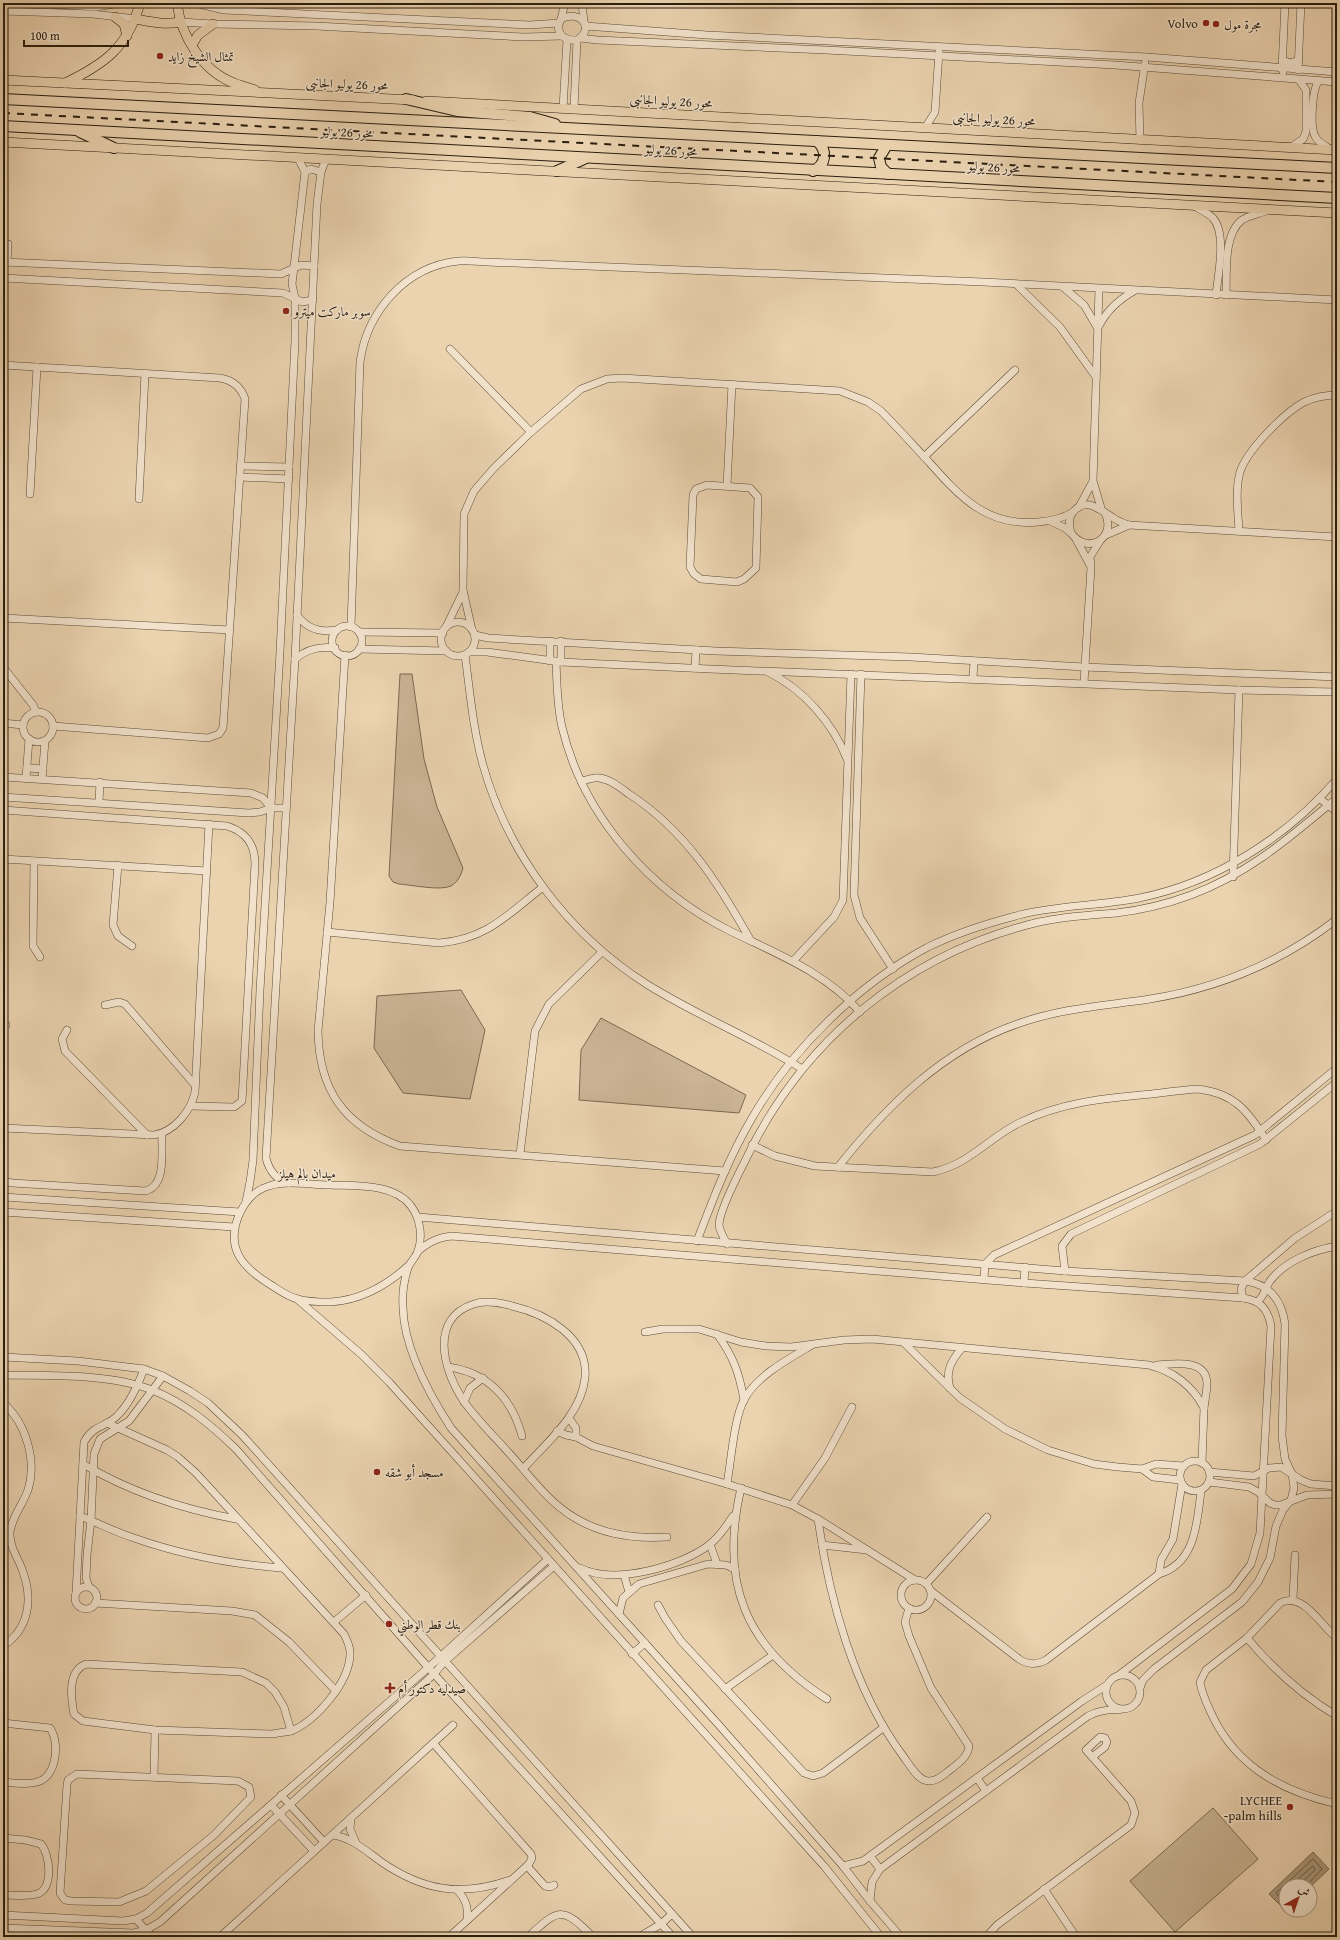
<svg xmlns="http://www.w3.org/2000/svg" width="1340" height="1940" viewBox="0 0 1340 1940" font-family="'Gentium Book Plus',Amiri,serif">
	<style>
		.green { fill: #cab494; stroke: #7a6951 }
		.water { fill: #a99579; stroke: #76654e }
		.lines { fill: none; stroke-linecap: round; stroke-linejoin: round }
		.shore { stroke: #695a44; stroke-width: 1 }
		.minor-casing { stroke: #5a4b36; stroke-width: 8 }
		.major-casing { stroke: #291e0e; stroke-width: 10 }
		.highway-casing { stroke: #291e0e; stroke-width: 12 }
		.minor { stroke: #f2e2cc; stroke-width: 7 }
		.major { stroke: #ebd3b0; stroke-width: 9 }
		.highway { stroke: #ebd3b0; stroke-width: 10 }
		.rail { stroke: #291e0e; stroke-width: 2; stroke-dasharray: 7 7; stroke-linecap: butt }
		.poi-dot { fill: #8f2418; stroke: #f2e2cc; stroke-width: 1.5 }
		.labels { text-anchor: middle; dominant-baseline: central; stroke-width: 3; stroke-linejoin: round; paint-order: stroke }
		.poi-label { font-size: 13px; fill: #291e0e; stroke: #f2e2cc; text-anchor: start }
		.street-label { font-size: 13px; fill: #291e0e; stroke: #f2e2cc }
	</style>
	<rect width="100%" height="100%" fill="#ebd3b0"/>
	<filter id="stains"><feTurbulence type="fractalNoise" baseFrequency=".005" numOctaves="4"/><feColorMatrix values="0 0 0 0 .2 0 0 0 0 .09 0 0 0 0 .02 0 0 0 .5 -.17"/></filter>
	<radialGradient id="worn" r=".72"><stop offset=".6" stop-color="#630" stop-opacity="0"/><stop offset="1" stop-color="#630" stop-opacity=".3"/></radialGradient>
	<g class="green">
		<path d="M400,674H412L424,759L437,807L463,868C461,875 458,882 451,886C440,891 412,885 399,884L393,882L389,876Z"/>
		<path d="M461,990L485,1030L470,1099L403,1093L374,1048L377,996Z"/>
		<path d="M601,1018L746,1095L739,1113L579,1100L581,1050Z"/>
		<path d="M1213,1808L1258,1859L1175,1932L1130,1881Z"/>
	</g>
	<path class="water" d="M1313,1852L1329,1869L1310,1887L1286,1886V1911L1269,1894Z"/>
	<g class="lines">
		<g class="shore">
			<path d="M1290,1886L1313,1866L1315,1870L1303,1881L1301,1886"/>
			<path d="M1286,1905L1276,1893L1313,1859L1322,1869L1306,1886"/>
		</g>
		<defs>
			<g id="minor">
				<path d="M34,3L96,7L120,3"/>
				<path d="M195,3L224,10L530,25L559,23"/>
				<path d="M582,3L584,22"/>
				<path d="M3,11L93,14L136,19"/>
				<path d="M561,19L565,3"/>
				<path d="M181,22L213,24L316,26L524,37L561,36"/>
				<path d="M585,26L707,35L1147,57L1337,72"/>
				<path d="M580,38L597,40L826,50L1115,65L1337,82"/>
				<path d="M1282,60L1290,63L1299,60"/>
				<path d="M1298,70L1301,3"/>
				<path d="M1283,72L1282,69L1285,3"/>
				<path d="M1319,81C1312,88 1310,127 1315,136C1318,143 1326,146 1332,150"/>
				<path d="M563,108L567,40"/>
				<path d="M574,109L577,40C596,28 580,9 561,19L558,27C560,38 567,40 577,40"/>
				<path d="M925,128L935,112L939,52"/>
				<path d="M1140,140L1139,103L1145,63"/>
				<path d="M1290,148L1303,139L1306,132V90L1299,80"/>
				<path d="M305,172L311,169L321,172"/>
				<path d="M1194,206C1201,210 1208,213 1213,218C1227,234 1218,275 1216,295"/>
				<path d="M3,262L281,274L301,265L314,266"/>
				<path d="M7,262L8,244"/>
				<path d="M3,278L283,293L302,302L313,300"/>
				<path d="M1017,285L1060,327L1096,377"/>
				<path d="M1063,287L1084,305L1097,327"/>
				<path d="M1099,289L1093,481L1101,508"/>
				<path d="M1226,295C1227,274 1223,234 1242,220C1249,215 1260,214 1268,210"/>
				<path d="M1099,326C1107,310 1118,300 1134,291"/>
				<path d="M450,349L531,432"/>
				<path d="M3,365L220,378C232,380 241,387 245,399L223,728L219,734L208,738L53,726"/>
				<path d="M924,457L1015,370"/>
				<path d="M240,466L289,467"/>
				<path d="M240,477L289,479"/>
				<path d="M707,485L750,488L758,497L756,568L744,579L737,582L701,579L694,574L690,567L693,495L696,489Z"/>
				<path d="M727,486L732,384"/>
				<path d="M30,494L37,367"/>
				<path d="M139,499L145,374"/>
				<path d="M1079,507L1092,483"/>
				<path d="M1105,513C1117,538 1088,556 1071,533C1069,526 1068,518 1073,512C1086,496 1100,510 1112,517C1117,521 1123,523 1129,525L1337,537"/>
				<path d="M1050,521L1065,528L1071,533"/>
				<path d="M1239,531C1238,512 1235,490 1240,472C1247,450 1284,413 1304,402C1315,397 1325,395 1337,395"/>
				<path d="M1106,535L1129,525"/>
				<path d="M1076,539L1090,565"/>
				<path d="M297,615C307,629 320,633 337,630"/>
				<path d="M3,618L230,630"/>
				<circle cx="458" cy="639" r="17"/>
				<circle cx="347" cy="641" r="15"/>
				<path d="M351,627L360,362C367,311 406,266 459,261C468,260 478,262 487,262L983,282L1337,300"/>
				<path d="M446,627L463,592"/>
				<path d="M472,630L463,590L464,514L474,491L494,468L531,432L581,389L607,379L622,378L840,391L868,402L881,411C897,427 913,445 929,462C960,497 987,527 1038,522C1051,521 1062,519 1073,512"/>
				<path d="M359,632L443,633"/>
				<path d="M475,635L488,638L716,651L911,657L1084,667L1337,677"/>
				<path d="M550,641V661"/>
				<path d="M561,641V662"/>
				<path d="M359,649L446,651"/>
				<path d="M469,652H487L561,662L710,669L1239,690L1337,692"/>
				<path d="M345,655L330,902L318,1031C319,1090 344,1126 400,1146L725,1171"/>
				<path d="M465,655C470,692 473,729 483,765C508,855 570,936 648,985C698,1016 753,1038 802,1069"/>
				<path d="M295,659C307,649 319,646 335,648"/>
				<path d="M556,661C557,684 557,706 562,727C583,816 650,891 730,931C777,954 825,972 860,1012"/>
				<path d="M3,667L33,705L36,712"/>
				<path d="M695,668L696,650"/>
				<path d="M768,672C803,689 833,723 847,759"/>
				<path d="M861,674L854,895L860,918L893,969"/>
				<path d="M973,678L974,661"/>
				<path d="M1084,683L1091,567L1090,557L1100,541"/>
				<circle cx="38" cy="727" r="15"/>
				<path d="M3,723L23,725"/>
				<path d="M27,768L43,769"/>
				<path d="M3,777L251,793L263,798L271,808"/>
				<path d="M26,778L29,739"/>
				<path d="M42,779L45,741"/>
				<path d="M581,781C587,780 594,777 599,778C610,779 621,788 629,794C685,830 719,884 751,941"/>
				<path d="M3,797L249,813L260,812L271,808H286"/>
				<path d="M1319,798L1337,812"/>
				<path d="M99,802L100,782"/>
				<path d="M3,810L227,826C246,832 255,844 255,864L242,1101L234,1107L191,1106"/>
				<path d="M3,859L207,871"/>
				<path d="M34,861L33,946L40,957"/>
				<path d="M118,865L113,925L118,936L132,946"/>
				<path d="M1233,877L1239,690"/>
				<path d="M327,932L439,943C487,939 507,915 543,887"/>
				<path d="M793,961L834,917L843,900L851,674"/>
				<path d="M105,1005L119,1002L125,1004L195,1085"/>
				<path d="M3,1025H6"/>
				<path d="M67,1030L62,1039L65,1051L147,1135"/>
				<path d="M3,1128L154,1135C174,1132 191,1111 195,1092L209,824"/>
				<path d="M752,1145L775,1156L815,1166L933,1172C970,1164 987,1139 1019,1123C1061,1102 1106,1098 1152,1094C1168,1092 1182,1090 1198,1089C1234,1093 1248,1111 1266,1140"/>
				<path d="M520,1154L535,1031L549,1004L602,952"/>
				<path d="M838,1167C886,1107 942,1050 1017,1024C1062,1008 1103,1006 1150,999C1218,988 1282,962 1337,919"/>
				<path d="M3,1181L12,1183L145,1191C167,1186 161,1152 162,1134"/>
				<path d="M289,1183C276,1180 269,1170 266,1158L295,659L317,204L321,172L326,159"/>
				<path d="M3,1197L240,1212"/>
				<path d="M246,1201L250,1182L253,1160L260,990L280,652L295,341V298L292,284L305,172L298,158"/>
				<path d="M3,1212L234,1227"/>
				<path d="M418,1217L1065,1271L1245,1281C1269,1284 1282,1300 1285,1324L1282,1436L1285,1459L1292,1474L1294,1488L1291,1500L1283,1510L1276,1526L1270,1558L1258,1582L1242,1602L1154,1669L1143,1680L1140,1688"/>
				<path d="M697,1241C713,1199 729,1157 752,1118C791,1050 858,984 928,947C956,933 988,923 1019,915C1058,905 1099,906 1139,898C1215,883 1287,837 1337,779"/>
				<path d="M727,1244C724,1238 720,1232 719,1225C719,1211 738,1175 745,1161C802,1040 908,953 1039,922C1065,916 1090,915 1116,913C1142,910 1167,904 1191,895C1250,873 1290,837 1337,798"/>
				<path d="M418,1251C429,1242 437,1238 451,1236L1024,1283L1243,1298C1260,1300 1268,1309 1271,1326L1260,1533L1251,1564L1232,1589L1119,1675"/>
				<path d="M408,1266C386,1286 361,1300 331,1302C320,1302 308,1302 298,1299C288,1297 279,1290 271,1285C243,1268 225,1249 239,1215C245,1201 255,1190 269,1186C288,1180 310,1185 330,1185C355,1186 394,1183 411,1206C420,1218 423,1236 418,1251C416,1257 410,1262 408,1268C404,1280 402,1294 403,1308C404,1349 429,1394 451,1428L718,1724L843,1866L870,1901L901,1937"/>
				<path d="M1065,1271L1062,1246L1071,1234L1260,1144L1337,1082"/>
				<path d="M984,1279L985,1264L994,1255L1255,1135L1337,1068"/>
				<path d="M1024,1283L1025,1267"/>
				<path d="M1243,1298L1241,1289L1245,1281L1295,1238L1337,1211"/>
				<path d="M297,1299L362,1355L389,1382L824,1866L881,1937"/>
				<path d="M1257,1302C1265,1296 1265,1288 1270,1281C1285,1261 1313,1250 1337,1246"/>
				<path d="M645,1332L663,1329H699L741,1342L766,1346L791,1347L844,1340L872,1339L1149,1365C1173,1371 1193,1386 1204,1408L1202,1463"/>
				<path d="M717,1334C733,1356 739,1372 744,1400"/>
				<path d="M904,1343L960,1398L1005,1429L1048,1450L1094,1464L1118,1467L1142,1469L1156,1464L1184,1466"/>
				<path d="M3,1357L78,1361L144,1369L163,1376L190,1391L208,1403L242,1435L693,1937"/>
				<path d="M1157,1365C1173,1364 1206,1358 1207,1383C1207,1391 1205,1400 1204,1408"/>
				<path d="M448,1367C487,1372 512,1398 522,1436"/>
				<path d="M3,1375C49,1376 109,1373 152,1390C185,1403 211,1425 236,1449L434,1674L673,1937"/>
				<path d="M950,1388C945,1371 951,1361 962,1348"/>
				<path d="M464,1402L470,1388L483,1378"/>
				<path d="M3,1403C26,1422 37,1461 28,1490C23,1504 12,1517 10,1532C9,1547 19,1559 23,1572C33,1600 29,1629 3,1646"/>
				<path d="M569,1418L576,1428V1437"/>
				<path d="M107,1423L167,1450L178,1457L196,1473L344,1634C347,1640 350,1646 350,1652C351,1681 316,1721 291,1731"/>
				<path d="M557,1431L566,1435L576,1437L593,1446L727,1484L792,1505L818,1519L915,1580"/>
				<circle cx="1195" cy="1476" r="15"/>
				<path d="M83,1464C130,1492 182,1509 236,1519"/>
				<path d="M523,1469C547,1442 581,1415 585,1378C589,1337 546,1314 512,1306C501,1303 486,1300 474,1304C429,1318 443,1370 463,1400C476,1419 494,1436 509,1453C530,1476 548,1502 575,1518C603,1535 635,1539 667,1537"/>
				<path d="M1142,1469L1153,1477L1180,1480"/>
				<path d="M1209,1472L1254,1476L1269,1468L1281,1467L1301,1480L1311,1484L1337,1486"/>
				<path d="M1209,1482L1249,1487L1258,1492L1270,1503L1275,1505H1281L1307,1495L1337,1494"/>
				<path d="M727,1484C731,1462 734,1418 744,1400C756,1376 790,1358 812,1345"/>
				<path d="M741,1488C719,1583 745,1647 827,1699"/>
				<path d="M792,1505L825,1458L852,1407"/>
				<path d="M80,1516C98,1523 115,1532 134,1538C182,1555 230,1564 281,1568"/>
				<path d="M818,1519C829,1599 854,1690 903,1756C916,1774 924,1792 946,1773C956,1765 968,1758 969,1746L931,1688L909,1636L905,1622L909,1608"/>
				<path d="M710,1544L717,1564"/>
				<path d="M822,1545L867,1550"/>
				<path d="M580,1568C614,1585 680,1567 709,1545C719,1537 726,1527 733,1516"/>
				<path d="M1159,1574L1161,1560L1173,1539L1182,1484"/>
				<path d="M624,1575L629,1592"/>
				<circle cx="916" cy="1595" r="15"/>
				<path d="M926,1584L987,1517"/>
				<path d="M89,1587L86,1578L87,1555L91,1520L94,1454L100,1439L129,1421L163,1376"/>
				<circle cx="86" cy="1598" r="11"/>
				<path d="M931,1591L1019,1659C1028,1665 1036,1665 1046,1660L1159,1574C1196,1563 1197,1522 1201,1491"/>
				<path d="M76,1593L84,1442C95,1423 106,1428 118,1415C130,1403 138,1385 144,1369"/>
				<path d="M1293,1599L1295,1555"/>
				<path d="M95,1603L232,1611L255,1615L289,1642L336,1691"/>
				<path d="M658,1605L665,1618L681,1641L804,1773L813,1776L823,1773L883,1728"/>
				<path d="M619,1614L623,1598L639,1584L708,1564L726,1565L735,1569"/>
				<path d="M334,1622L366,1595"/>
				<path d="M1247,1638C1273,1669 1301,1695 1337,1716"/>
				<path d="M1337,1638C1320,1625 1303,1591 1280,1603L1247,1638L1206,1670L1200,1682C1202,1695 1208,1706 1213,1717C1238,1768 1284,1792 1337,1804"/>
				<path d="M632,1654L645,1643"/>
				<path d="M86,1664L242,1672L266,1683L275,1692L284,1707L291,1731L272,1734L155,1730L83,1721L74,1714C71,1698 67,1671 86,1664Z"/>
				<circle cx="1123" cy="1692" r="17"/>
				<path d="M725,1689L773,1655"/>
				<path d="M3,1723L50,1728C60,1742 57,1777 37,1782C27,1785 14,1783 3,1782"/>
				<path d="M433,1743L531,1854L532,1858L529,1864L449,1937"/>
				<path d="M77,1774L238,1781L249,1787L251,1797L214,1835L146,1891L119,1902L71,1901L65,1900L60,1893L67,1785L68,1780Z"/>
				<path d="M154,1777L155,1730"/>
				<path d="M977,1778L986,1791"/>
				<path d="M281,1795L324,1842"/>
				<path d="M271,1805L314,1851"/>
				<path d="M351,1818L350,1829L356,1843"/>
				<path d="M333,1835C352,1838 365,1850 380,1861C423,1891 461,1897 510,1880"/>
				<path d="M3,1838L25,1840L41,1844C50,1855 54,1888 37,1894C27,1897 14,1895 3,1895"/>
				<path d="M870,1856L880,1869"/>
				<path d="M527,1866L545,1886L550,1887L554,1885"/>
				<path d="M843,1866L863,1861L1082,1701L1107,1685"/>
				<path d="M1044,1889L1076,1937"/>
				<path d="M457,1890C466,1899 469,1908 467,1920"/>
				<path d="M870,1901L872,1882L880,1869L1088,1716C1098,1711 1107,1709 1119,1710"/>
				<path d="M3,1915L123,1921L136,1919L147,1913L429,1667L548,1559"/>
				<path d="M136,1919L152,1937"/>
				<path d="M3,1928L134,1933L146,1930L160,1922L434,1674L444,1662L554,1566"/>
				<path d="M220,1937L453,1725"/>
				<path d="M528,1937C559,1908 562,1906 593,1937"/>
				<path d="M639,1937L661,1924L672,1914"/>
				<path d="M986,1937L997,1925L1131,1825L1135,1813L1131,1801L1086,1750L1100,1737L1105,1738L1107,1742L1105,1747L1092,1757"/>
			</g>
			<g id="major">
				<path d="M177,3C181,36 202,71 234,83C241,86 248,87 255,90"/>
				<path d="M115,17L124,24L127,36"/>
				<path d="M136,19C152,22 165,25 181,22"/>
				<path d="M192,45L198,35L213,24"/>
				<path d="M3,80L413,100"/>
				<path d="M65,83C105,64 128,47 140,3"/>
				<path d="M426,101L1337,150"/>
				<path d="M3,142L1337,213"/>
			</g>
			<g id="highway">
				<path d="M3,99L1337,168"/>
				<path d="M406,99L457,111L530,117L555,124"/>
				<path d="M3,126L1337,198"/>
				<path d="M80,132L114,148"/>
				<path d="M887,145L879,158L881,167L888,174"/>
				<path d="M557,171L584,159"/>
				<path d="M813,171C826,165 828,151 817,141"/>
			</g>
		</defs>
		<use href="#minor" class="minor-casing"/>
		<use href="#major" class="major-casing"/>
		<use href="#highway" class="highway-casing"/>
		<use href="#minor" class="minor"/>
		<use href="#major" class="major"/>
		<use href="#highway" class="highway"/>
		<path class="rail" d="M3,113L1337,182"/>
	</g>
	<g class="poi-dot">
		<circle cx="1206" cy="23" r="4"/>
		<circle cx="1216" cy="24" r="4"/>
		<circle cx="160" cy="56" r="4"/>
		<circle cx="286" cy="311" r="4"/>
		<circle cx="377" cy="1472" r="4"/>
		<circle cx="389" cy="1624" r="4"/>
		<path d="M388 1682h4v4h4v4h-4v4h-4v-4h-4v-4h4z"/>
		<circle cx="1290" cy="1807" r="4"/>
	</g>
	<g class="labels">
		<g class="poi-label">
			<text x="1198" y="23" text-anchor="end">Volvo</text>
			<text x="1224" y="24">مجرة مول</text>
			<text x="168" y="56">تمثال الشيخ زايد</text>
			<text x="294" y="311">سوبر ماركت ميترو</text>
			<text x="385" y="1472">مسجد أبو شقه</text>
			<text x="397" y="1624">بنك قطر الوطني</text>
			<text x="398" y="1688">صيدليه دكتور أم</text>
			<text x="1282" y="1800" text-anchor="end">LYCHEE<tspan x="1282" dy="15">-palm hills</tspan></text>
		</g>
		<g class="street-label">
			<text transform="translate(347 84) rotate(2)">محور 26 يوليو الجانبى</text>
			<text transform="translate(671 101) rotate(3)">محور 26 يوليو الجانبى</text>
			<text transform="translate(994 119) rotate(3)">محور 26 يوليو الجانبى</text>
			<text transform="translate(347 132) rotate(3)">محور 26 يوليو</text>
			<text transform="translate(671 150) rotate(3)">محور 26 يوليو</text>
			<text transform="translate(994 167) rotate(3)">محور 26 يوليو</text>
			<text x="307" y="1173">ميدان بالم هيلز</text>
		</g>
	</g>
	<rect width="1340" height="1940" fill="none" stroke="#ebd3b0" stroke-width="16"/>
	<rect x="4" y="4" width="1332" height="1932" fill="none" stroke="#291e0e" stroke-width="2"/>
	<rect x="8" y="8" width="1324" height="1924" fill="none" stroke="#291e0e"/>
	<g transform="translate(1298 1898) rotate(40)"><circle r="19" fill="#f2e2cc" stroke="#a29480"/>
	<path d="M0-3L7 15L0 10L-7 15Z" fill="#8f2418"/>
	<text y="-6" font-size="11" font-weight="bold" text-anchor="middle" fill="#291e0e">ش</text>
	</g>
	<path d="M24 40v6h104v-6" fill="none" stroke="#291e0e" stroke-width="2"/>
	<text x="30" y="40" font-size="12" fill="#291e0e" stroke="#f2e2cc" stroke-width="3" paint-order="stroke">100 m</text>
	<rect width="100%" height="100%" filter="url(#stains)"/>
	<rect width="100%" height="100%" fill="url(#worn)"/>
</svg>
